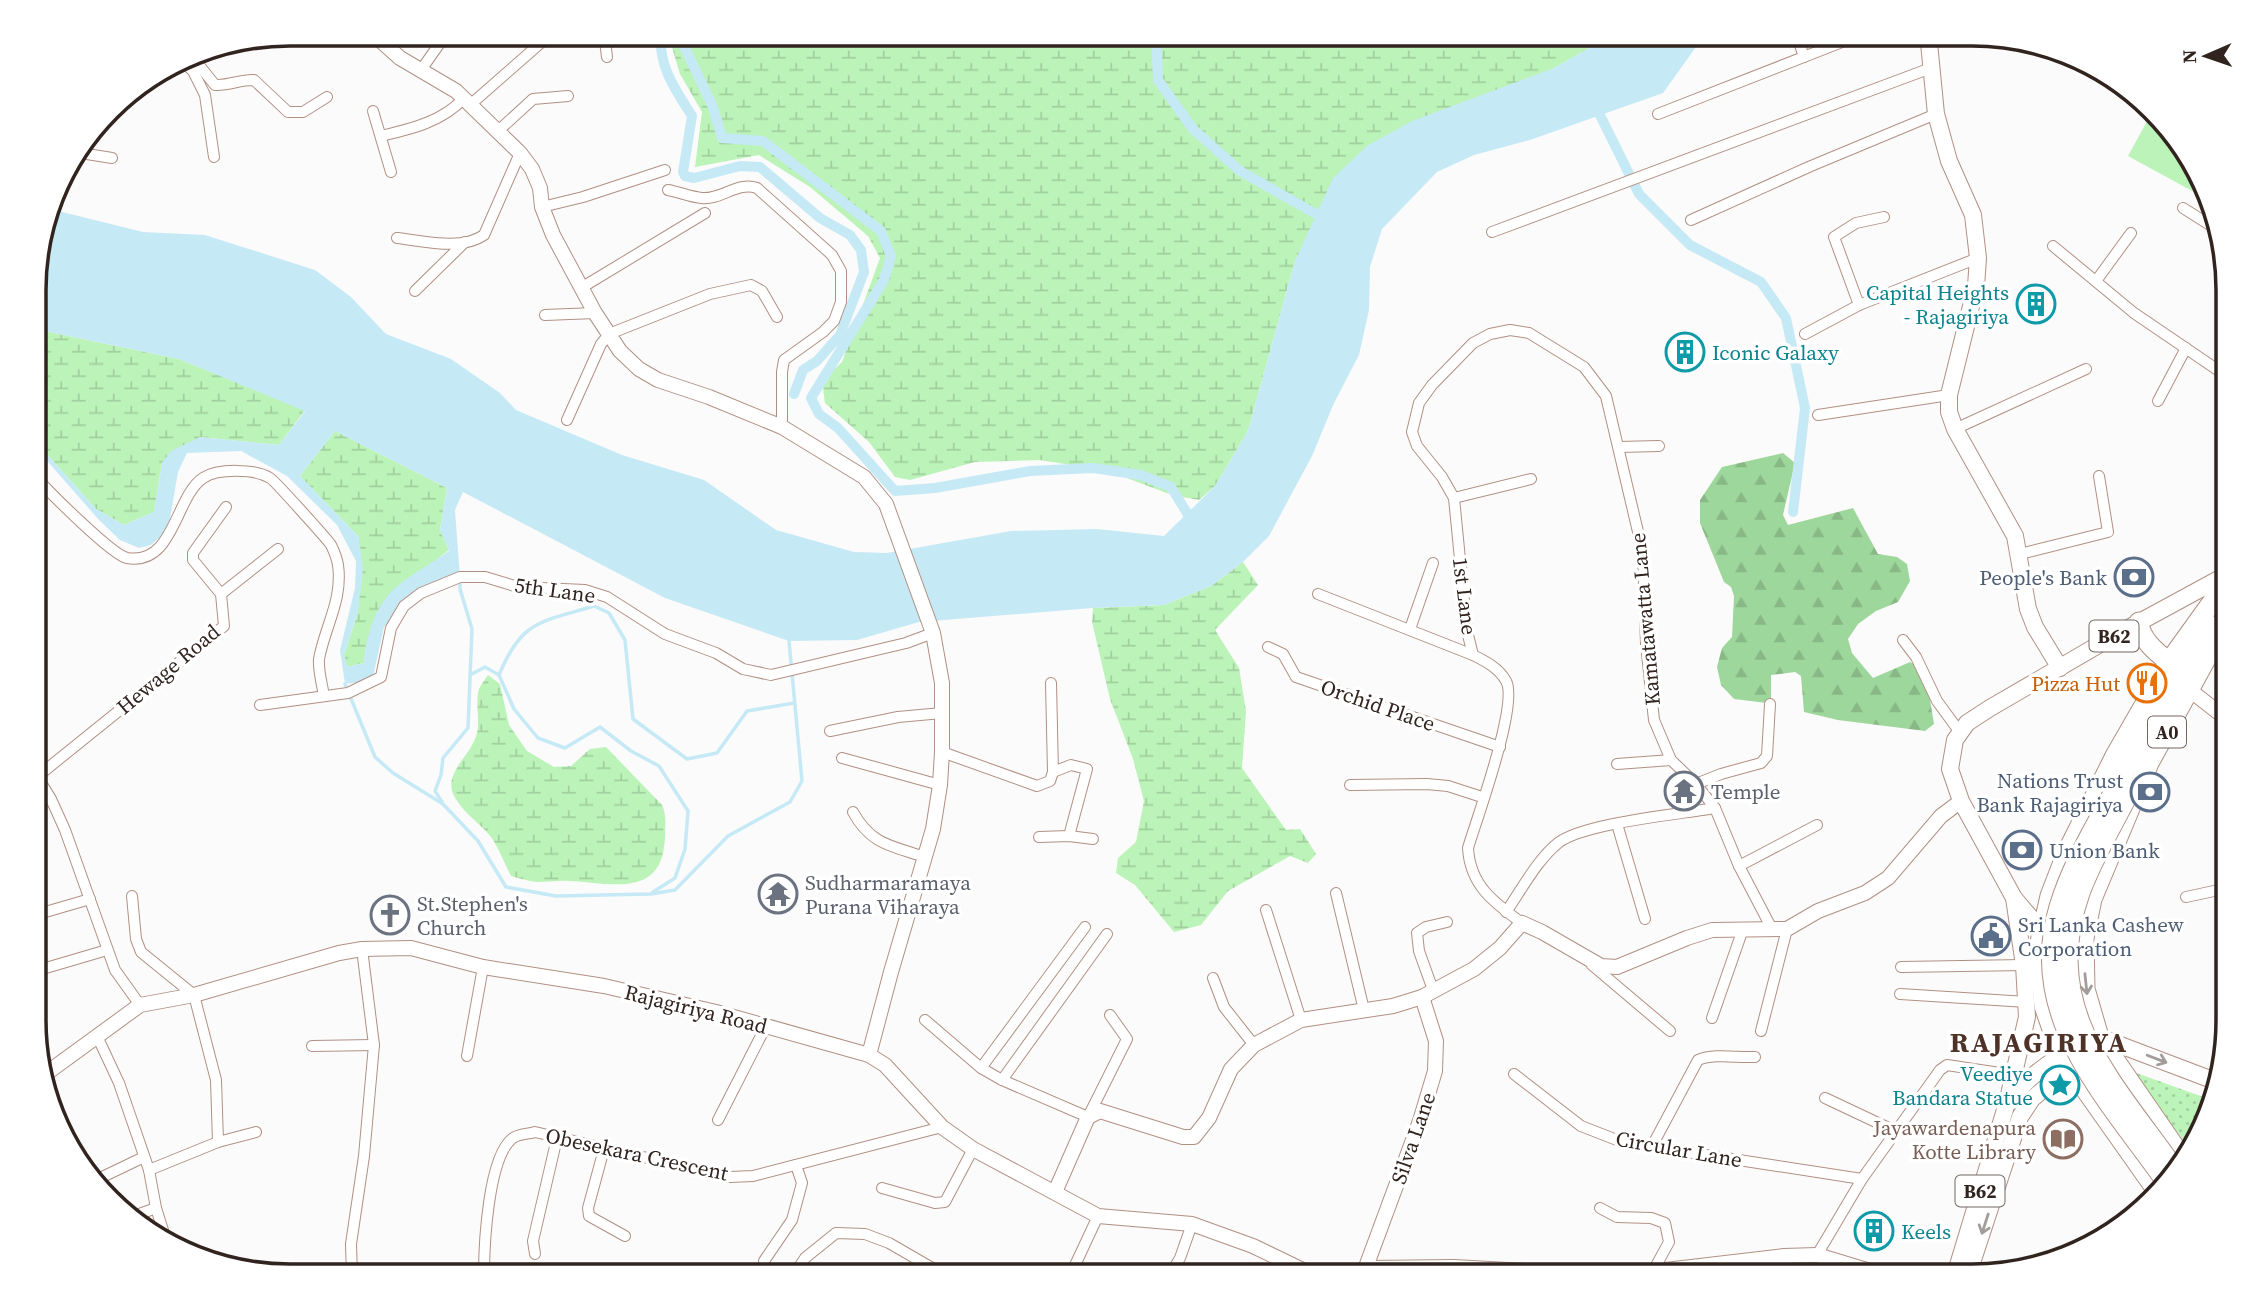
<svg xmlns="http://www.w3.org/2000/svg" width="2262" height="1309" viewBox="0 0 2262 1309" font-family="'Source Serif 4',serif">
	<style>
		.forest { fill: url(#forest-firs) }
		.wetland { fill: url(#wetland-marsh) }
		.park { fill: url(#park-dots) }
		.pitch { fill: #bbf3b8 }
		.water { fill: #c6e9f6; fill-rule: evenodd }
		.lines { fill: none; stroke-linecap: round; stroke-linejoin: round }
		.stream { stroke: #c6e9f6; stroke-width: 3.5 }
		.canal { stroke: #c6e9f6; stroke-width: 10 }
		.street-casing { stroke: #b19084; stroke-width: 12 }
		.secondary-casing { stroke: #b19084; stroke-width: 16 }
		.primary-casing { stroke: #b19084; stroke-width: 18 }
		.highway-casing { stroke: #b19084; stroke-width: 21 }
		.street { stroke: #fff; stroke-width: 10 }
		.secondary { stroke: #fff; stroke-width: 14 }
		.primary { stroke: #fff; stroke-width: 16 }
		.highway { stroke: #fff; stroke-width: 19 }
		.highway-bridge-casing { stroke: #b19084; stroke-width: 21; stroke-linecap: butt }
		.highway-bridge { stroke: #fff; stroke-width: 19 }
		.oneway { stroke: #a29c9a }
		.labels { text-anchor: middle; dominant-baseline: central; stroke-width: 7; stroke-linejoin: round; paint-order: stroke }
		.shield { fill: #fff; stroke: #6f6662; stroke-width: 2 }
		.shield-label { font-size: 19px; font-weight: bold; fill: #31241f }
		.culture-label { font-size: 21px; fill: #0d838f; stroke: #fff; text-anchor: end }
		.service-label { font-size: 21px; fill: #4e5e75; stroke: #fff; text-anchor: end }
		.street-label { font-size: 21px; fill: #31241f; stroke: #fff }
		.food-label { font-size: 21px; fill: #c56008; stroke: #fff; text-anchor: end }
		.worship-label { font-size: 21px; fill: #5b616d; stroke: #fff; text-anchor: start }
		.education-label { font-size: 21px; fill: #785e54; stroke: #fff; text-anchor: end }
		.district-label { font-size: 28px; font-weight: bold; letter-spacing: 2px; fill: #4e3228; stroke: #fff }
		.rim { fill: none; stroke: #31241f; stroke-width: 3.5 }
	</style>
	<defs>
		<pattern id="forest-firs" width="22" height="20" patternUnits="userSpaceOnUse" patternTransform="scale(1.75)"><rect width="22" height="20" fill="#9dd79b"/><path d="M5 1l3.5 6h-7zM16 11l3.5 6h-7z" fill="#88b885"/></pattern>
		<pattern id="wetland-marsh" width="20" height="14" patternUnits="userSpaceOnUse" patternTransform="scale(1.75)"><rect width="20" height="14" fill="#bbf3b8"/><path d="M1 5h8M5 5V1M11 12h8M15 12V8" fill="none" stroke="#a1d09e"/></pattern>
		<pattern id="park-dots" width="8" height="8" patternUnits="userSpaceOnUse" patternTransform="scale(1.75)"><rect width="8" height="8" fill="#bbf3b8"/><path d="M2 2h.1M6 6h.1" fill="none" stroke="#a1d09e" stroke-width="1.8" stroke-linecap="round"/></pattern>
	</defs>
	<rect width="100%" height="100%" fill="#fbfbfb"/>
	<path class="forest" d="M1783,453L1795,463L1783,515L1788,525L1853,508L1878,554L1897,557L1907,564L1910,581L1898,602L1876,611L1858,624L1848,639L1852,653L1873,678L1910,662L1925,670L1934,724L1925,731L1838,720L1804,712L1801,676L1795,672L1771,675V699L1767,703L1734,699L1721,685L1717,667L1722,648L1732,637L1734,596L1731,587L1724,582L1700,523V500L1722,467Z"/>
	<g class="wetland">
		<path d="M671,33H1616L1554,68L1295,261L1248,431L1215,486L1199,500L1172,495L1108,471L1040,460L975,462L910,480L895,477L869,442L825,403L822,381L842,362L880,258L868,236L810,187L759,155L695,167L702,112L680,74L671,44Z"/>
		<path d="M35,329L179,359L305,410L279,445L200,437L162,463L154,512L124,525L96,509L35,441Z"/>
		<path d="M335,431L447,488L440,530L449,550L427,567L366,646L364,663L347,667L344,655L358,612L359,537L300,476Z"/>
		<path d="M1243,562L1258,585L1215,630L1239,668L1246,711L1242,768L1286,830L1300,829L1316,854L1308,863L1290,856L1228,891L1201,925L1174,932L1135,885L1116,873L1118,858L1136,842L1144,801L1133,759L1110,699L1092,622L1093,608L1164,605L1211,586Z"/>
		<path d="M488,675L500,684L509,725L527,751L554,767L571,766L590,749L606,747L662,805C667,816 665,826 665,837C663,899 612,883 570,881C559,880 548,882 537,882C528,881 519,878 511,876C504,863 499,848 491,837C478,820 443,800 453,776C459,760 473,750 477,733C480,719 475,703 479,689C481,685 485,679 488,675Z"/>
	</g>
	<path class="park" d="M2128,1070L2209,1099L2194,1148L2185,1142Z"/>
	<path class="pitch" d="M2151,114L2186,147L2203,197L2128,156Z"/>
	<path class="water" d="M1616,33H1706L1663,93L1530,140L1474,155L1437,172L1382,229L1370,267L1369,310L1359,355L1334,403L1312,456L1269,536L1243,562L1211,586L1164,605L1093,608L919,622L857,640L789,641L665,598L463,492L455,510L460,578L406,604L384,627L372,681L345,684L340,650L355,588L356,561L337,525L287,476L241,451L187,453L178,472L168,530L151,545L139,548L120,540L99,520L35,447V441L96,509L124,525L154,512L162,463L171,451L200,437L279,445L305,411L179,359L35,329V256L50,209L143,232L205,235L315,270L351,297L386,334L451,359L500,393L516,410L622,455L704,480L776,530L854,552L887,553L1011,531L1097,529L1164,536L1215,486L1248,431L1295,261L1333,178L1367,146L1412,121L1554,68ZM335,431L447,488L440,530L449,551C433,563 414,572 399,585C376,602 366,635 364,663L347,667L344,655L358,612L363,569L359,537L300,476Z"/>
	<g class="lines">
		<g class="stream">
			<path d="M470,675L485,667L499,675L514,709L538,738L565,748L600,727L631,751L659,766L688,811L685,849L675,878L653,892"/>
			<path d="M499,675C522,619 542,622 594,606L609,613L625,640L633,719L687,759L717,753L747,711L794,703"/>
			<path d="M345,684L375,757L393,773L443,804L478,841L506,887L556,896L651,894L675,890L728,836L790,802L802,781L789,641"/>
			<path d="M442,802L435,791L441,775L443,758L468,728L472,629L460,589V579"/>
		</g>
		<g class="canal">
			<path d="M661,33C658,66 675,89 692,116L683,172L685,176L694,178L740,166L760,167L820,218L850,235L861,250L864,272L840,335L817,361L803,370L794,394"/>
			<path d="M684,33L683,44L713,107L722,138L763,141L881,231L891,256L884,280L811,398L819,414L838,428L895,491L935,488L1030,471L1093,468L1141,475L1171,487L1187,513L1191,525"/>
			<path d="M1156,33L1158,80L1193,129L1240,171L1316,214"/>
			<path d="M1594,103L1639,194L1690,245L1761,282L1786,318L1805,408L1793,512"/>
		</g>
		<defs>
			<g id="street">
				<path d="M604,33L607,57"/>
				<path d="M1796,33L1804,57"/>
				<path d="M190,54L215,85C229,86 241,79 254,80L288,112H303L327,97"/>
				<path d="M180,60L193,71L205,95L214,157"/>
				<path d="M421,70L447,33"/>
				<path d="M470,105L552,33"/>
				<path d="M373,111L391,172"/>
				<path d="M1658,114L1865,33"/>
				<path d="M497,132L533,99L568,96"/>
				<path d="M381,136C410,129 442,122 463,99"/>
				<path d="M85,142L87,154L112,158"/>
				<path d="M668,190C679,192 691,197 702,198C721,200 738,181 757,188L832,255L841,271V302L834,321L823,332L784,360L782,372V427"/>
				<path d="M542,207L583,197L665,170"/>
				<path d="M2183,208L2213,227"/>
				<path d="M1691,220L1811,166L1936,114"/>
				<path d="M1492,232L1931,68"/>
				<path d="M397,238C424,241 461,251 484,235L520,153"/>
				<path d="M2053,246L2134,313L2228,377"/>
				<path d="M2221,251L2219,263L2227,269"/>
				<path d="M2096,281L2131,233"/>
				<path d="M581,288L705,213"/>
				<path d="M415,291L465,242"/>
				<path d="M1859,305L1834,237L1856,223L1884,217"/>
				<path d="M545,315L595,313"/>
				<path d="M1805,334L1859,305L1978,258"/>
				<path d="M2158,401L2186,348"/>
				<path d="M1818,415L1949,395"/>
				<path d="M567,420L601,344L609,334L710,294L751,285L762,291L777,317"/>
				<path d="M1955,429L2086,369"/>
				<path d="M1619,447L1659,446"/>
				<path d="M35,476C48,491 112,555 127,558C174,566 175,497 203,478C218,468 256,469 270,478C274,480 328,540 331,545C334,551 337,559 338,565C343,600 325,626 319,659C318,670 322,684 324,696"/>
				<path d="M1454,498L1531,479"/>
				<path d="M2020,554L2108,532L2099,476"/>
				<path d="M221,594L278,549"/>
				<path d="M1318,594L1473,655"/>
				<path d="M1410,629L1433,563"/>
				<path d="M1903,640L1916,657L1937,701L1959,731"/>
				<path d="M1268,647L1283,654L1296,677L1500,747"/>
				<path d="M260,705L348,693L381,677L391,628L404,606L421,593L460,577H485L518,587L585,590L607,597L665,634L716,653L743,669L771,675L906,643L933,633"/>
				<path d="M830,731L898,717L942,713"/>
				<path d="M942,752L1037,786L1050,781L1053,772L1051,683"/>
				<path d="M842,758L940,785"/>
				<path d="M1617,764L1671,760"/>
				<path d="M1053,772L1071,765L1087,769L1069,836"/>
				<path d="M35,773L51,799L65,830L115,970L140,1005"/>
				<path d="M38,776L224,626L221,594L193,560V553L226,507"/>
				<path d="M1696,784L1721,774L1761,763L1767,756L1770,704"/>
				<path d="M1350,785L1427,784L1448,786L1482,797"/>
				<path d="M853,812C871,845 892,846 925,857"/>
				<path d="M1617,824L1645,919"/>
				<path d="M2226,828L2228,823"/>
				<path d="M1039,837L1069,836L1093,839"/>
				<path d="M1739,866L1817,825"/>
				<path d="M1336,893L1364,1010"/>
				<path d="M132,896L136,939L141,952L194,995L216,1080L218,1142L149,1170"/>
				<path d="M2186,897L2228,888"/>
				<path d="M1266,910L1301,1020"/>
				<path d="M1506,912C1522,889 1537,860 1558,843C1583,823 1681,814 1715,808"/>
				<path d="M35,915L90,899"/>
				<path d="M1522,923C1493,902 1470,885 1468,848C1477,818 1519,703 1506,681C1499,668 1485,661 1473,655L1467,631L1454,498L1442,477L1417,446L1412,432L1419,403L1432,385L1473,343L1490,334L1510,330L1529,333L1584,367L1606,396L1643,553L1646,644L1654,720L1671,760L1696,784L1715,808L1739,866L1772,929"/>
				<path d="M1592,965L1670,1031"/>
				<path d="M1901,967L2024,965"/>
				<path d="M39,970L107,950"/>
				<path d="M1213,978L1224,1007L1254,1045"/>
				<path d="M1433,990L1419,951L1417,933L1426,927L1447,922"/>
				<path d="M1900,994L2027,1002"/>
				<path d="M1712,1018L1743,929"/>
				<path d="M925,1020L981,1068L1002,1080L1088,1117L1127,1039L1110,1015"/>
				<path d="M1761,1031L1787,929"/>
				<path d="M97,1036L119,1083L149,1170L156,1208L167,1243"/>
				<path d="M312,1046L374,1045"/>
				<path d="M467,1056L483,967"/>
				<path d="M981,1068L1085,927"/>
				<path d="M1514,1074L1581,1126L1622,1142L1862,1179"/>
				<path d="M1002,1080L1107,934"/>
				<path d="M1825,1098L1895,1131"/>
				<path d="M718,1120L766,1026"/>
				<path d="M218,1142L256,1132"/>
				<path d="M1651,1148L1698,1060C1715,1053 1736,1058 1755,1057"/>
				<path d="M604,1149L588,1208L589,1216L625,1236"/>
				<path d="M96,1180L144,1157"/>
				<path d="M882,1188L935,1203L945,1202L973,1149"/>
				<path d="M1600,1208L1617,1217L1651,1218L1665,1223L1669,1242L1651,1275"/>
				<path d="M134,1216L156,1208"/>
				<path d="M535,1254L533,1241L557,1138"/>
				<path d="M1817,1255L1862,1179L1940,1070L1947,1065L2013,1075"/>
				<path d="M764,1261L792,1220L802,1183L796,1165"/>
				<path d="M1170,1275L1180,1258L1192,1224"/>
				<path d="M352,1276L351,1244L364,1156L374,1045L362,949"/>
				<path d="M484,1276C484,1245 488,1156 513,1138C518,1134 529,1134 535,1132L730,1177L753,1176L942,1127"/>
				<path d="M793,1276L805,1258L836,1233L865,1234L889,1243L946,1276"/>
				<path d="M1070,1276L1098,1216"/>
			</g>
			<g id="secondary">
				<path d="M372,33L400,58L456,91L520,153L532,169L540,188L542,207L553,235L595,313L620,351L639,369L658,380L709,397L782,427L864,477L886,504L933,633L942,683V752L940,785L933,829L891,972L869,1055"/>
				<path d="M2191,691L2228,720"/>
				<path d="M44,1075L140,1005L194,995L339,953L362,949L411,948L483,967L604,986L716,1012L869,1055L885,1065L942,1127L973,1149L1098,1216L1192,1224L1253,1246L1313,1275"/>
				<path d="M1055,1192L1088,1117L1100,1111L1183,1137H1194L1209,1118L1231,1069L1254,1045L1301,1020L1393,1006L1422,997L1474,969L1500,948L1522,923L1542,932L1601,966L1617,967L1687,938L1712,930L1787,929L1818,911L1865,893L1888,878L1941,816L1961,801"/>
				<path d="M1367,1268L1454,1267L1594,1275"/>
				<path d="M1363,1275L1420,1121L1435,1071L1436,1041L1422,997"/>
				<path d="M1623,1275L1784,1256L1817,1255L1883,1275"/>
			</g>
			<g id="primary">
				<path d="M1928,33L1936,114L1949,161L1973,215L1978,258L1976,286L1949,395V412L1955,429L2015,536L2028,609L2035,627L2060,668"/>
				<path d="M2042,931L2014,898L1961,801L1950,769L1955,740L1967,723L1990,708L2112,637L2228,574"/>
				<path d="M2099,1037L2215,1081"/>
				<path d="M2008,1099L2027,1017L2024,965L2014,898"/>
				<path d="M1955,1275L2007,1103C2024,1082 2047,1062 2072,1050"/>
				<path d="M1968,1275L2020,1117L2032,1099L2078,1060"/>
			</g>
			<g id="highway">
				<path d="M2139,622C2140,639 2156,652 2169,662"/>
				<path d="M2119,782L2208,624"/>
				<path d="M2183,1159L2099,1037L2085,989L2084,938L2092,899L2149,763L2228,619"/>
				<path d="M2155,1188L2061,1055L2044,1006L2039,949L2042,931L2050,896L2067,852L2115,756L2169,662L2228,580"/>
			</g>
		</defs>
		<use href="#street" class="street-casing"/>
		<use href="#secondary" class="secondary-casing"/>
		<use href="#primary" class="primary-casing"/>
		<use href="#highway" class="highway-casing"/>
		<use href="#street" class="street"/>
		<use href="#secondary" class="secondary"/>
		<use href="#primary" class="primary"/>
		<use href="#highway" class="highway"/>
		<defs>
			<g id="highway-bridge">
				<path d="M2119,782C2098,822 2072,863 2059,907C2026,1016 2106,1097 2164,1179"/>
				<path d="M2132,787C2115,822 2093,857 2080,893C2039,1010 2112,1080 2174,1168"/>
			</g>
		</defs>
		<use href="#highway-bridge" class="highway-bridge-casing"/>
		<use href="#highway-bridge" class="highway-bridge"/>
	</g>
	<defs><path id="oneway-shaft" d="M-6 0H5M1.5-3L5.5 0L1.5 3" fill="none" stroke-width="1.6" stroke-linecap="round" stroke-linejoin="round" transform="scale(1.75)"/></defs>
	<g class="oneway">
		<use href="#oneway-shaft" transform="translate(2086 984) rotate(84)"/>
		<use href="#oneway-shaft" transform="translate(2157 1059) rotate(21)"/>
		<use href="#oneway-shaft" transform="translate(1985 1224) rotate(108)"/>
	</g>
	<defs>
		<symbol id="building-ring" viewBox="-11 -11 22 22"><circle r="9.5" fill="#fff" stroke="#0f9aa8" stroke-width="1.5"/><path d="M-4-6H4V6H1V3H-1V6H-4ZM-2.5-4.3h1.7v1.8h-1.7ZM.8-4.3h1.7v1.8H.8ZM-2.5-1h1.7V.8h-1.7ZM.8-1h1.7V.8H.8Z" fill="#0f9aa8"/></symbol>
		<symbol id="bank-ring" viewBox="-11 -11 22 22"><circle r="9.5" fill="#fff" stroke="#5c6f8a" stroke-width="1.5"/><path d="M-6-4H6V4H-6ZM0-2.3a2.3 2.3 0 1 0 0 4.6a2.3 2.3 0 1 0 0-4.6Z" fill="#5c6f8a"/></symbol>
		<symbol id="restaurant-ring" viewBox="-11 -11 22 22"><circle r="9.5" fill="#fff" stroke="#e8710a" stroke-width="1.5"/><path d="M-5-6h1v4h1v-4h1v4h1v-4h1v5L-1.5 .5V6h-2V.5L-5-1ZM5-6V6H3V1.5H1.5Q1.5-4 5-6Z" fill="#e8710a"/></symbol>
		<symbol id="temple-ring" viewBox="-11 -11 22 22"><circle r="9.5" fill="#fff" stroke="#6b7280" stroke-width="1.5"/><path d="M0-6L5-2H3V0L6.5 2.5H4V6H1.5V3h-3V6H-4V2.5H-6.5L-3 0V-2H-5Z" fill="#6b7280"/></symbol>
		<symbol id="church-ring" viewBox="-11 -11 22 22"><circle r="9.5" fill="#fff" stroke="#6b7280" stroke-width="1.5"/><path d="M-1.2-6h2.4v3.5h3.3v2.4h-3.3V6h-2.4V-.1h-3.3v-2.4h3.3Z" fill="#6b7280"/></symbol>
		<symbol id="civic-ring" viewBox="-11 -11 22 22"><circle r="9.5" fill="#fff" stroke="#5c6f8a" stroke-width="1.5"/><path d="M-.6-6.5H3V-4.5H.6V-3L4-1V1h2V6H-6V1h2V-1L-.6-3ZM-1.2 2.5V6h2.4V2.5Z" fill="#5c6f8a"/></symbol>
		<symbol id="sight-ring" viewBox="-11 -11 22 22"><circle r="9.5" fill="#fff" stroke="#0f9aa8" stroke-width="1.5"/><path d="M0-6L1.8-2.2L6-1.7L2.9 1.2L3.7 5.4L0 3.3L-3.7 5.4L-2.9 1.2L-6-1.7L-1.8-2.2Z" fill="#0f9aa8"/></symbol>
		<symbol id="library-ring" viewBox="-11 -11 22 22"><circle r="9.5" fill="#fff" stroke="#8d6e63" stroke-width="1.5"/><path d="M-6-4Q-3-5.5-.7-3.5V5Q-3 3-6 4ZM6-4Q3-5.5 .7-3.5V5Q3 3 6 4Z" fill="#8d6e63"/></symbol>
	</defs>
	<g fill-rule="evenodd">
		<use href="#building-ring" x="2014" y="282" width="44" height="44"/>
		<use href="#building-ring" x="1663" y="330" width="44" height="44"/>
		<use href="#bank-ring" x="2112" y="555" width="44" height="44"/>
		<use href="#restaurant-ring" x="2125" y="661" width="44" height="44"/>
		<use href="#temple-ring" x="1662" y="769" width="44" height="44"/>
		<use href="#bank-ring" x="2128" y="770" width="44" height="44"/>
		<use href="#bank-ring" x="2000" y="828" width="44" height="44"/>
		<use href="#temple-ring" x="756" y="872" width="44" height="44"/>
		<use href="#church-ring" x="368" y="893" width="44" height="44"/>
		<use href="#civic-ring" x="1969" y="914" width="44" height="44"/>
		<use href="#sight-ring" x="2038" y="1063" width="44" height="44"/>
		<use href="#library-ring" x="2041" y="1117" width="44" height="44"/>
		<use href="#building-ring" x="1852" y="1209" width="44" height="44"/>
	</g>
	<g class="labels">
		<g class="shield">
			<rect x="2089.5" y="620.5" width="49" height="31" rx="5"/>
			<rect x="2148" y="716.5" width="38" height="31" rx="5"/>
			<rect x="1955.5" y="1175.5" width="49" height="31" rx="5"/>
		</g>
		<g class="shield-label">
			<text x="2114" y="636">B62</text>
			<text x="2167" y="732">A0</text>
			<text x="1980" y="1191">B62</text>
		</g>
		<g class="culture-label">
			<text x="2009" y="292">Capital Heights<tspan x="2009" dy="24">- Rajagiriya</tspan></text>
			<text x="1712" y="352" text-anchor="start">Iconic Galaxy</text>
			<text x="2033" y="1073">Veediye<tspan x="2033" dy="24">Bandara Statue</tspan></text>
			<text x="1901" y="1231" text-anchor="start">Keels</text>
		</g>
		<g class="service-label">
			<text x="2107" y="577">People's Bank</text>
			<text x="2123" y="780">Nations Trust<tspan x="2123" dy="24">Bank Rajagiriya</tspan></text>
			<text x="2049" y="850" text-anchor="start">Union Bank</text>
			<text x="2018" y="924" text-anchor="start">Sri Lanka Cashew<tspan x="2018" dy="24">Corporation</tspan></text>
		</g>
		<g class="street-label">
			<text transform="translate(555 590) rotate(8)">5th Lane</text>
			<text transform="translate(1465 596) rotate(83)">1st Lane</text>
			<text transform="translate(1645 619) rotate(-95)">Kamatawatta Lane</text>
			<text transform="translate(168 669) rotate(-40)">Hewage Road</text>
			<text transform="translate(1378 705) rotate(19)">Orchid Place</text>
			<text transform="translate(696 1009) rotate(14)">Rajagiriya Road</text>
			<text transform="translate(1413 1138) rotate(-71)">Silva Lane</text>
			<text transform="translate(1679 1149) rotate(10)">Circular Lane</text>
			<text transform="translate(637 1154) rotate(12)">Obesekara Crescent</text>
		</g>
		<g class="food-label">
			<text x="2120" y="683">Pizza Hut</text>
		</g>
		<g class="worship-label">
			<text x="1711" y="791">Temple</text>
			<text x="805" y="882">Sudharmaramaya<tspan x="805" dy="24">Purana Viharaya</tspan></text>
			<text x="417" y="903">St.Stephen's<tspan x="417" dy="24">Church</tspan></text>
		</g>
		<g class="education-label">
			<text x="2036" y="1127">Jayawardenapura<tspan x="2036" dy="24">Kotte Library</tspan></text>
		</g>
		<g class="district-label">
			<text x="2039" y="1042">RAJAGIRIYA</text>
		</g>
	</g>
	<path d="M0 0H2262V1309H0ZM290 46H1972A244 244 0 0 1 2216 290V1020A244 244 0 0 1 1972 1264H290A244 244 0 0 1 46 1020V290A244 244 0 0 1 290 46Z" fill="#fff" fill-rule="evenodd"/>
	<path class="rim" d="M290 46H1972A244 244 0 0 1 2216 290V1020A244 244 0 0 1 1972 1264H290A244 244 0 0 1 46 1020V290A244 244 0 0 1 290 46Z"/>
	<g transform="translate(2206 56) rotate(268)" stroke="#ffffff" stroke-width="5" paint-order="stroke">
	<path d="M0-5L12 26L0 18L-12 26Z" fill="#31241f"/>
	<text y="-10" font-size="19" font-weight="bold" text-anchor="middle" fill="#31241f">N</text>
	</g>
</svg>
